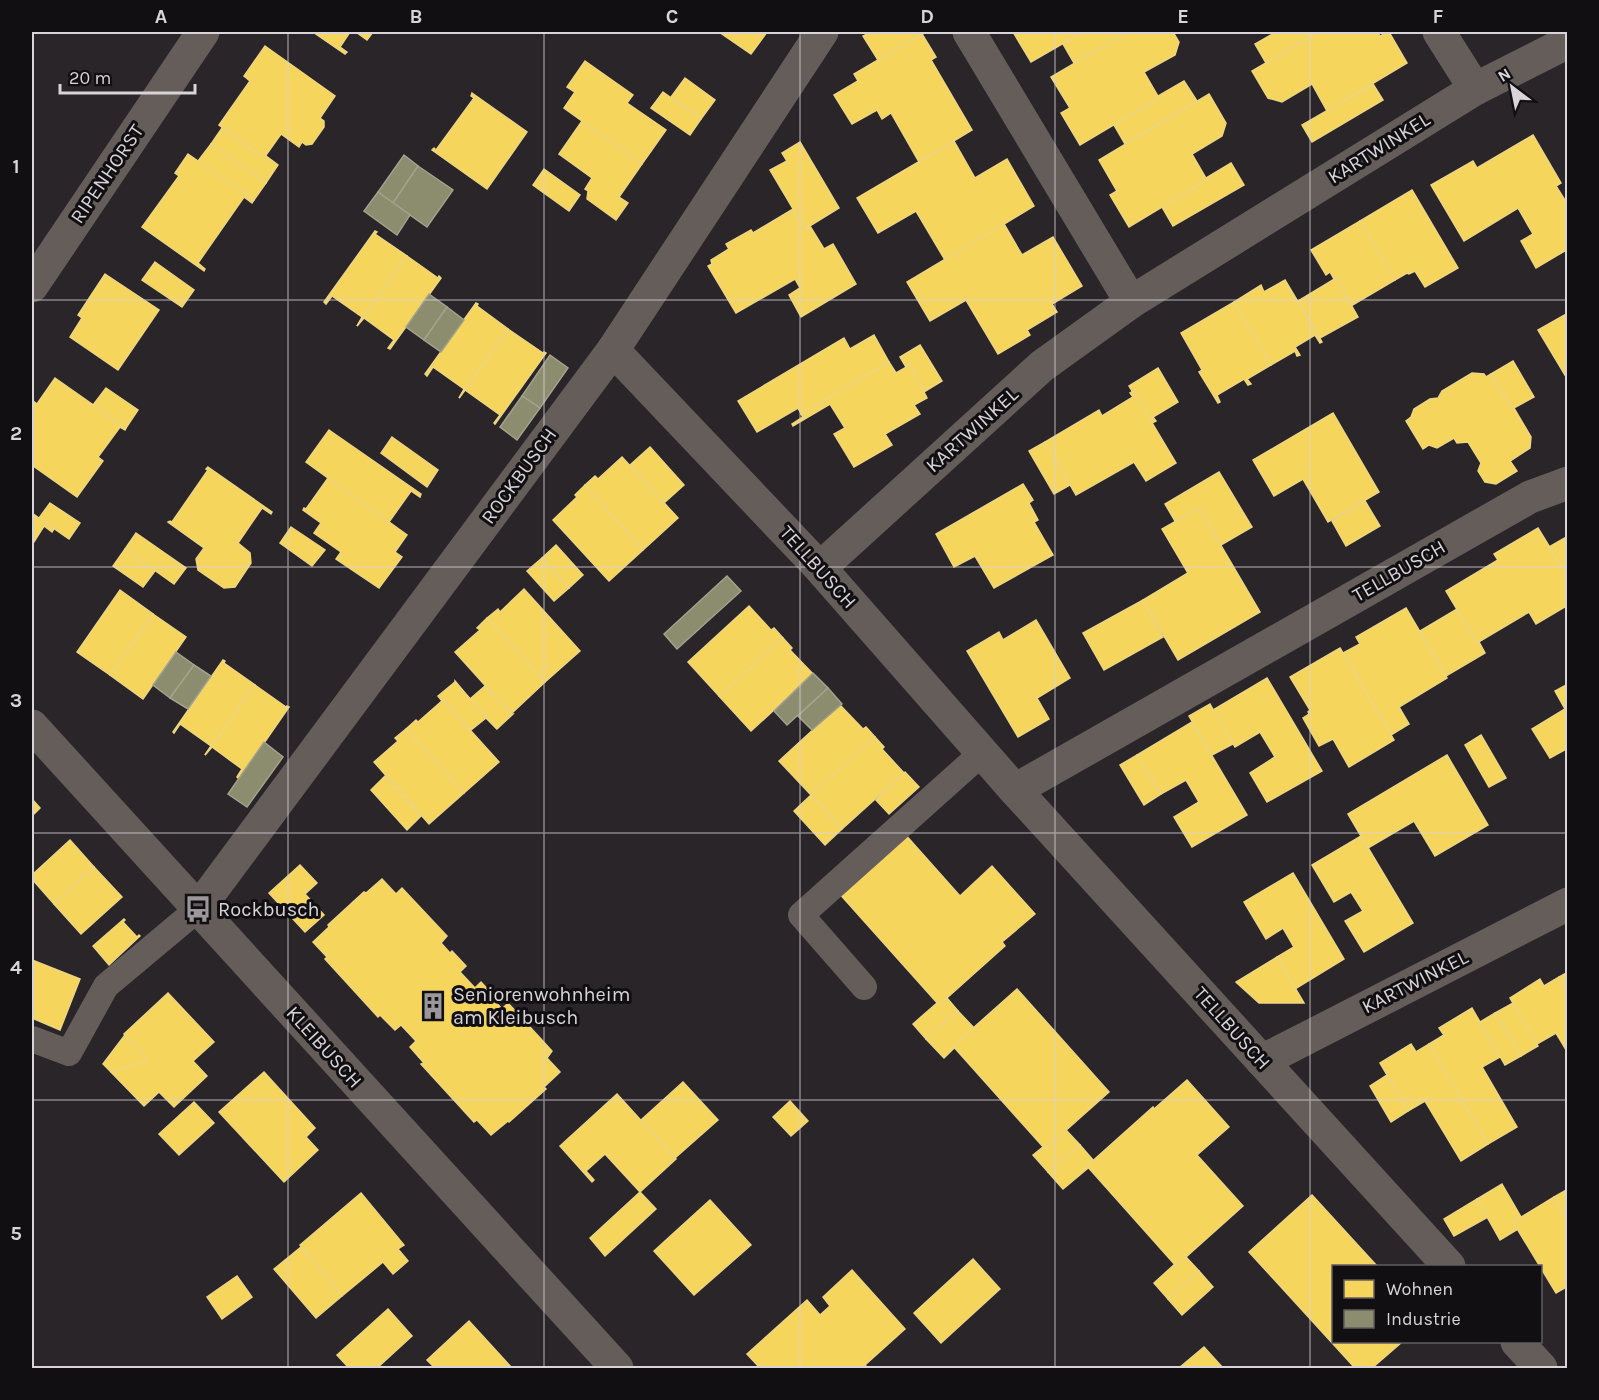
<svg xmlns="http://www.w3.org/2000/svg" width="1599" height="1400" viewBox="0 0 1599 1400" font-family="Karla,sans-serif">
	<style>
		.homes { fill: #f6d55c; stroke: #edd581; stroke-width: 1.5 }
		.industry { fill: #8c8c6e; stroke: #a3a28e; stroke-width: 1.5 }
		.lines { fill: none; stroke-linecap: round; stroke-linejoin: round }
		.lane { stroke: #655d5a; stroke-width: 26 }
		.street { stroke: #655d5a; stroke-width: 33 }
		.grid { fill: none; stroke: #d8d4d8; stroke-width: 1.5; stroke-opacity: 0.55 }
		.labels { text-anchor: middle; dominant-baseline: central; stroke-width: 6; stroke-linejoin: round; paint-order: stroke }
		.street-label { font-size: 20px; fill: #d8d4d8; stroke: #110f11 }
		.poi-label { font-size: 20px; fill: #d8d4d8; stroke: #110f11; text-anchor: start }
		.neatline { fill: none; stroke: #d8d4d8; stroke-width: 2 }
		.grid-label { font-size: 20px; text-anchor: middle; font-weight: bold; fill: #d8d4d8 }
	</style>
	<rect width="100%" height="100%" fill="#292529"/>
	<g class="homes">
		<path d="M313,32H350L340,47L347,52L345,54Z"/>
		<path d="M356,32H373L367,40Z"/>
		<path d="M719,32H767L751,54Z"/>
		<path d="M871,32H926L878,60L863,36Z"/>
		<path d="M1013,32H1083L1031,62Z"/>
		<path d="M1083,32H1128L1074,63L1063,44Z"/>
		<path d="M1128,32H1173L1179,42L1175,55L1144,72L1159,98L1080,145L1061,113L1070,108L1051,77Z"/>
		<path d="M1276,32H1319L1266,63L1255,44Z"/>
		<path d="M1319,32H1377L1380,36L1389,32L1407,63L1327,111L1312,84L1282,102L1268,98L1252,71Z"/>
		<path d="M922,34L936,57L931,60L972,130L919,162L891,113L882,119L877,110L852,124L834,95L858,81L854,74Z"/>
		<path d="M265,46L335,96L320,118L324,121V127L312,144L306,145L302,142L299,147L281,134L264,158L219,125L250,81L244,76Z"/>
		<path d="M585,61L633,95L627,103L666,130L642,164L564,108L575,92L567,87Z"/>
		<path d="M685,78L715,100L701,119L671,97Z"/>
		<path d="M1184,81L1197,101L1125,144L1114,125L1159,98L1158,96Z"/>
		<path d="M1373,84L1383,100L1312,142L1302,125Z"/>
		<path d="M663,92L701,119L690,135L651,108Z"/>
		<path d="M472,93L527,132L487,189L432,150L434,148L436,150L474,98L471,96Z"/>
		<path d="M1209,94L1226,123L1222,136L1192,154L1207,180L1129,227L1110,195L1117,191L1099,160Z"/>
		<path d="M582,121L642,164L619,197L628,203L616,220L587,199L588,191L585,189L592,178L559,154Z"/>
		<path d="M222,128L264,158L266,156L278,165L266,183L211,144Z"/>
		<path d="M1533,135L1561,183L1556,186L1568,205V249L1536,268L1521,241L1533,234L1518,208L1464,241L1431,185L1473,161L1477,168Z"/>
		<path d="M954,141L975,178L1007,159L1034,206L945,260L916,211L878,233L857,198Z"/>
		<path d="M800,142L839,208L805,229L770,170L787,161L782,153Z"/>
		<path d="M211,144L266,183L254,200L198,161Z"/>
		<path d="M188,154L254,200L252,203L244,197L198,263L205,269L204,271L142,227L179,176L175,173Z"/>
		<path d="M1231,163L1244,185L1173,226L1162,207L1207,180L1206,178Z"/>
		<path d="M544,169L580,195L569,211L533,185Z"/>
		<path d="M1412,190L1458,268L1425,287L1415,271L1409,274L1407,273L1395,280L1360,221Z"/>
		<path d="M793,209L805,229L810,226L824,249L833,244L856,284L801,317L789,295L800,288L795,279L736,313L708,266L712,264L711,260L729,249L726,244L751,230L753,233Z"/>
		<path d="M1360,221L1395,280L1351,306L1336,278L1334,279L1330,272L1326,275L1311,250Z"/>
		<path d="M1004,224L1022,255L1053,237L1082,286L1052,304L1057,312L1027,330L1030,335L998,354L966,300L930,321L907,282Z"/>
		<path d="M375,231L377,232L375,234L407,256L357,326L362,317L332,296L326,304L324,302Z"/>
		<path d="M407,256L438,278L439,276L441,278L390,349L388,348L394,340L364,318L357,326Z"/>
		<path d="M155,262L194,290L182,307L142,280Z"/>
		<path d="M105,274L159,310L118,370L70,337L82,318L78,315Z"/>
		<path d="M1336,278L1358,317L1320,338L1298,301Z"/>
		<path d="M1285,280L1322,342L1320,343L1315,335L1295,347L1300,355L1297,356L1295,351L1271,365L1234,302L1261,285L1264,292Z"/>
		<path d="M1234,302L1271,365L1247,379L1251,384L1248,385L1244,379L1217,395L1220,402L1218,403L1199,372L1202,370L1181,333Z"/>
		<path d="M476,303L478,304L477,306L508,329L459,398L464,389L433,367L427,376L425,374Z"/>
		<path d="M1568,313V380L1538,330Z"/>
		<path d="M508,329L543,353L544,352L546,353L495,424L494,423L500,415L465,390L459,398Z"/>
		<path d="M874,335L889,362L801,414L798,408L757,432L738,401L844,338L850,349Z"/>
		<path d="M920,345L942,381L924,392L910,365L906,367L900,357Z"/>
		<path d="M1513,361L1534,397L1512,409L1491,374Z"/>
		<path d="M889,362L896,373L910,365L927,398L914,405L920,414L885,434L892,445L854,467L834,434L845,428L830,404L793,426L792,424L803,417L801,414Z"/>
		<path d="M1158,368L1178,402L1153,417L1156,421L1152,423L1129,386Z"/>
		<path d="M1472,373L1484,374L1486,377L1491,374L1512,409L1514,408L1531,437L1530,448L1510,461L1517,471L1496,484L1485,482L1478,471L1481,463L1468,442L1457,443L1454,438L1437,448L1429,445L1423,449L1406,421L1411,417L1414,409L1430,399L1438,398L1442,391Z"/>
		<path d="M55,378L126,428L125,430L120,427L98,457L103,461L77,497L32,465V400L37,404Z"/>
		<path d="M106,388L138,410L126,428L93,405Z"/>
		<path d="M1133,391L1176,463L1146,481L1134,462L1076,495L1045,442L1099,410L1102,416L1133,397L1130,393Z"/>
		<path d="M1333,413L1379,492L1328,522L1303,479L1274,496L1253,460Z"/>
		<path d="M329,430L421,494L420,497L411,491L389,522L306,462Z"/>
		<path d="M392,437L438,470L427,487L381,453Z"/>
		<path d="M1045,442L1070,485L1054,494L1029,451Z"/>
		<path d="M650,447L684,485L664,503L630,465Z"/>
		<path d="M622,457L678,518L643,550L585,485L595,476L598,479Z"/>
		<path d="M208,467L272,512L271,514L262,508L238,543L250,553L251,563L235,587L224,588L198,570L196,559L204,548L168,522L170,521L172,522L208,470L206,469Z"/>
		<path d="M1219,472L1252,527L1221,545L1199,508L1175,521L1165,504Z"/>
		<path d="M328,478L407,535L395,552L402,557L379,588L336,559L341,552L314,533L321,523L303,510L304,508L306,509Z"/>
		<path d="M1023,484L1033,500L1029,503L1038,520L1034,522L1053,555L994,588L975,556L954,567L936,534Z"/>
		<path d="M585,485L643,550L609,581L553,520L577,497L575,495Z"/>
		<path d="M1365,501L1380,526L1346,546L1332,521Z"/>
		<path d="M50,503L80,523L69,539L39,518Z"/>
		<path d="M1199,508L1260,612L1178,660L1143,600L1188,573L1162,529Z"/>
		<path d="M32,513L54,529L52,532L44,526L32,545Z"/>
		<path d="M291,527L325,550L312,566L280,543Z"/>
		<path d="M1538,528L1568,577V605L1536,624L1529,612L1477,643L1446,591L1498,560L1494,554Z"/>
		<path d="M136,533L186,568L174,584L125,549Z"/>
		<path d="M1568,536V577L1549,547Z"/>
		<path d="M556,545L583,575L569,588L542,558Z"/>
		<path d="M125,549L155,571L143,587L113,566Z"/>
		<path d="M542,558L569,588L554,601L527,571Z"/>
		<path d="M524,589L580,651L545,682L487,618L498,609L500,612Z"/>
		<path d="M120,590L153,614L110,675L77,652Z"/>
		<path d="M1143,600L1163,637L1104,670L1083,633Z"/>
		<path d="M749,606L771,630L774,628L783,638L719,696L688,662Z"/>
		<path d="M1406,608L1447,678L1399,707L1409,724L1391,735L1343,653L1360,644L1356,637Z"/>
		<path d="M1457,609L1477,643L1479,642L1485,653L1446,676L1420,631Z"/>
		<path d="M153,614L186,637L143,699L110,675Z"/>
		<path d="M487,618L545,682L511,714L455,652L480,630L477,628Z"/>
		<path d="M1036,620L1070,678L1037,698L1049,719L1018,737L967,651L999,632L1003,640Z"/>
		<path d="M783,638L792,648L790,650L813,674L751,731L719,696Z"/>
		<path d="M1340,648L1394,740L1349,767L1333,739L1319,746L1303,718L1309,714L1308,712L1310,710L1290,677Z"/>
		<path d="M223,660L225,661L224,663L255,685L205,755L211,746L180,724L174,733L173,732Z"/>
		<path d="M1267,678L1322,771L1267,802L1250,773L1275,757L1260,732L1235,747L1213,710Z"/>
		<path d="M455,681L470,699L485,686L511,714H513L497,729L455,682Z"/>
		<path d="M455,682L497,729L486,718L471,730L443,700L442,701L438,696Z"/>
		<path d="M1568,684V748L1550,758L1532,729L1565,709L1555,691Z"/>
		<path d="M255,685L286,707L287,706L289,707L239,779L237,777L242,769L212,747L205,755Z"/>
		<path d="M443,700L499,762L464,793L406,729L416,720L418,722Z"/>
		<path d="M1210,704L1233,744L1212,755L1189,716Z"/>
		<path d="M840,705L863,729L866,727L875,737L811,795L779,761Z"/>
		<path d="M1192,722L1247,815L1192,847L1174,817L1199,802L1186,780L1161,794L1137,755Z"/>
		<path d="M406,729L464,793L429,824L374,762L398,741L395,738Z"/>
		<path d="M1481,735L1506,778L1489,787L1465,745Z"/>
		<path d="M875,737L884,747L882,749L904,773L842,829L811,795Z"/>
		<path d="M1137,755L1161,794L1144,805L1120,765Z"/>
		<path d="M1447,755L1488,825L1435,856L1414,821L1368,848L1348,814Z"/>
		<path d="M905,772L919,787L889,814L876,800Z"/>
		<path d="M385,776L421,816L407,830L371,790Z"/>
		<path d="M811,795L842,829L825,845L794,811Z"/>
		<path d="M32,799L40,808L32,816Z"/>
		<path d="M903,832L960,896L992,866L1035,914L1002,942L1005,946L939,1005L838,892Z"/>
		<path d="M1361,836L1413,923L1364,952L1345,921L1363,911L1351,892L1334,902L1312,865Z"/>
		<path d="M70,840L94,867L54,904L32,879V875Z"/>
		<path d="M300,865L317,883L305,894L324,915L305,932L269,893Z"/>
		<path d="M94,867L122,897L81,934L54,904Z"/>
		<path d="M1293,873L1344,959L1295,989L1277,957L1294,947L1283,928L1266,939L1244,902Z"/>
		<path d="M382,879L396,894L402,888L447,936L441,943L450,953L452,951L466,966L460,972L475,988L481,982L495,997L493,999L502,1009L508,1003L552,1051L547,1058L560,1072L544,1087L546,1089L509,1122L508,1121L491,1135L477,1120L474,1122L421,1064L424,1063L410,1047L416,1041L401,1025L395,1030L380,1015L378,1017L325,959L327,957L313,942L329,927L328,925L364,892L366,893Z"/>
		<path d="M124,919L125,920L123,922L137,937L139,935L140,936L109,965L93,946Z"/>
		<path d="M1277,957L1304,1003H1259L1236,982Z"/>
		<path d="M32,960L80,979L60,1030L32,1018Z"/>
		<path d="M1568,972V991L1559,977Z"/>
		<path d="M1559,977L1568,991V1053L1556,1033L1537,1044L1510,998L1540,979L1544,986Z"/>
		<path d="M1017,989L1109,1092L1045,1149L953,1046Z"/>
		<path d="M168,993L214,1042L193,1061L207,1076L174,1107L159,1092L144,1106L111,1072L144,1061L147,1058L124,1034Z"/>
		<path d="M947,998L958,1011L926,1039L913,1024L937,1003L939,1005Z"/>
		<path d="M1513,1003L1538,1046L1521,1056L1495,1013Z"/>
		<path d="M1472,1008L1500,1057L1482,1067L1517,1127L1488,1144L1429,1044L1444,1035L1439,1028Z"/>
		<path d="M958,1011L974,1028L953,1046L954,1048L944,1058L926,1039Z"/>
		<path d="M1495,1013L1521,1056L1505,1065L1480,1022Z"/>
		<path d="M125,1035L147,1058L144,1061L111,1072L103,1064Z"/>
		<path d="M1411,1044L1416,1052L1429,1044L1488,1144L1461,1161L1425,1101L1408,1111L1380,1063Z"/>
		<path d="M264,1072L315,1128L306,1137L318,1150L284,1182L219,1112Z"/>
		<path d="M1387,1075L1408,1111L1391,1122L1370,1086Z"/>
		<path d="M1187,1080L1229,1127L1197,1155L1243,1206L1176,1266L1087,1166L1153,1107L1154,1109Z"/>
		<path d="M683,1082L718,1120L675,1158L641,1120Z"/>
		<path d="M617,1094L676,1159L640,1192L605,1154L586,1171L594,1180L592,1182L560,1146Z"/>
		<path d="M790,1101L808,1121L791,1136L773,1117Z"/>
		<path d="M194,1102L214,1123L179,1155L159,1134Z"/>
		<path d="M1066,1130L1080,1145L1048,1172L1033,1155L1043,1147L1045,1149Z"/>
		<path d="M1080,1145L1093,1160L1087,1166L1088,1168L1063,1189L1048,1172Z"/>
		<path d="M1502,1184L1521,1217L1513,1222L1518,1229L1500,1240L1477,1199Z"/>
		<path d="M1568,1189V1221L1554,1197Z"/>
		<path d="M640,1192L656,1209L605,1256L590,1238Z"/>
		<path d="M361,1193L404,1245L398,1249L408,1261L393,1274L383,1262L342,1296L300,1245Z"/>
		<path d="M1312,1195L1377,1266H1334V1342H1402L1372,1368H1355L1249,1252Z"/>
		<path d="M1554,1197L1568,1221V1286L1556,1293L1513,1222Z"/>
		<path d="M1477,1199L1488,1217L1454,1236L1444,1219Z"/>
		<path d="M710,1200L751,1245L694,1295L654,1251Z"/>
		<path d="M301,1247L342,1296L316,1318L274,1269Z"/>
		<path d="M1186,1257L1199,1271L1168,1299L1154,1283L1175,1264L1176,1266Z"/>
		<path d="M973,1259L1000,1289L941,1343L914,1313Z"/>
		<path d="M852,1270L905,1329L865,1365L868,1368H760L747,1354L807,1300L820,1315L830,1306L823,1297Z"/>
		<path d="M1199,1271L1213,1287L1182,1315L1168,1299Z"/>
		<path d="M237,1276L252,1297L222,1319L207,1297Z"/>
		<path d="M388,1309L412,1336L377,1368H349L337,1355Z"/>
		<path d="M469,1321L512,1368H435L427,1360Z"/>
		<path d="M1204,1347L1223,1368H1179Z"/>
	</g>
	<g class="industry">
		<path d="M404,155L418,166L393,203L378,192Z"/>
		<path d="M418,166L453,190L427,227L393,203Z"/>
		<path d="M378,192L410,215L397,235L364,211Z"/>
		<path d="M429,294L447,307L424,340L406,327Z"/>
		<path d="M447,307L464,320L441,352L424,340Z"/>
		<path d="M550,355L568,368L540,408L522,396Z"/>
		<path d="M522,396L540,408L517,440L500,427Z"/>
		<path d="M727,576L741,591L677,649L664,634Z"/>
		<path d="M176,652L194,665L170,698L153,685Z"/>
		<path d="M194,665L211,676L188,709L170,698Z"/>
		<path d="M813,673L828,688L787,725L774,711Z"/>
		<path d="M828,688L842,704L812,730L798,716Z"/>
		<path d="M264,742L283,757L247,807L228,794Z"/>
	</g>
	<g class="lines">
		<g class="lane">
			<path d="M864,987L801,915L982,753"/>
			<path d="M32,1039L69,1053L106,986L198,909"/>
		</g>
		<g class="street">
			<path d="M969,32L1131,302"/>
			<path d="M1439,32L1475,89"/>
			<path d="M32,286L203,32"/>
			<path d="M613,350L820,568L1015,790L1449,1266"/>
			<path d="M820,568L1042,366L1131,302L1475,89L1568,42"/>
			<path d="M32,726L617,1368"/>
			<path d="M1015,790L1530,497L1568,483"/>
			<path d="M198,909L613,350L822,32"/>
			<path d="M1262,1061L1568,904"/>
			<path d="M1517,1342L1541,1368"/>
		</g>
	</g>
	<path class="grid" d="M288,32V1368M544,32V1368M800,32V1368M1055,32V1368M1310,32V1368M32,300H1568M32,567H1568M32,833H1568M32,1100H1568"/>
	<defs>
		<symbol id="bus-bare" viewBox="-9 -9 18 18"><path d="M-5-6H5V4H4V6H2V4H-2V6H-4V4H-5ZM-3.5-4V0h7V-4ZM-3.5 1.2v1.5H-2V1.2ZM2 1.2v1.5H3.5V1.2Z" fill="#9b979b" stroke="#110f11" stroke-width="2.5" paint-order="stroke"/></symbol>
		<symbol id="building-bare" viewBox="-9 -9 18 18"><path d="M-4-6H4V6H1V3H-1V6H-4ZM-2.5-4.3h1.7v1.8h-1.7ZM.8-4.3h1.7v1.8H.8ZM-2.5-1h1.7V.8h-1.7ZM.8-1h1.7V.8H.8Z" fill="#9b979b" stroke="#110f11" stroke-width="2.5" paint-order="stroke"/></symbol>
	</defs>
	<g fill-rule="evenodd">
		<use href="#bus-bare" x="179" y="890" width="38" height="38"/>
		<use href="#building-bare" x="414" y="987" width="38" height="38"/>
	</g>
	<g class="labels">
		<g class="street-label">
			<text transform="translate(1379 148) rotate(-32)">KARTWINKEL</text>
			<text transform="translate(107 174) rotate(-56)">RIPENHORST</text>
			<text transform="translate(972 430) rotate(-42)">KARTWINKEL</text>
			<text transform="translate(519 476) rotate(-54)">ROCKBUSCH</text>
			<text transform="translate(818 567) rotate(48)">TELLBUSCH</text>
			<text transform="translate(1399 571) rotate(-30)">TELLBUSCH</text>
			<text transform="translate(1415 982) rotate(-27)">KARTWINKEL</text>
			<text transform="translate(1232 1028) rotate(48)">TELLBUSCH</text>
			<text transform="translate(324 1047) rotate(48)">KLEIBUSCH</text>
		</g>
		<g class="poi-label">
			<text x="218" y="909">Rockbusch</text>
			<text x="453" y="994">Seniorenwohnheim<tspan x="453" dy="23">am Kleibusch</tspan></text>
		</g>
	</g>
	<rect width="1599" height="1400" fill="none" stroke="#110f11" stroke-width="66"/>
	<rect x="1332" y="1265" width="210" height="78" fill="#110f11" stroke="#615e61" stroke-width="1.5"/>
	<rect x="1344" y="1280" width="30" height="18" fill="#f6d55c" stroke="#615e61" stroke-width="1.5"/>
	<text x="1386" y="1295" font-size="18" fill="#d8d4d8">Wohnen</text>
	<rect x="1344" y="1310" width="30" height="18" fill="#8c8c6e" stroke="#615e61" stroke-width="1.5"/>
	<text x="1386" y="1325" font-size="18" fill="#d8d4d8">Industrie</text>
	<g transform="translate(1512 87) rotate(328)" stroke="#110f11" stroke-width="4.5" paint-order="stroke">
	<path d="M0-4.5L10 22L0 15L-10 22Z" fill="#d8d4d8"/>
	<text y="-9" font-size="16" font-weight="bold" text-anchor="middle" fill="#d8d4d8">N</text>
	</g>
	<path d="M60 84v9h135v-9" fill="none" stroke="#d8d4d8" stroke-width="3"/>
	<text x="69" y="84" font-size="18" fill="#d8d4d8" stroke="#110f11" stroke-width="4.5" paint-order="stroke">20 m</text>
	<rect x="33" y="33" width="1533" height="1334" class="neatline"/>
	<g class="grid-label">
		<text x="161" y="23">A</text>
		<text x="416" y="23">B</text>
		<text x="672" y="23">C</text>
		<text x="927" y="23">D</text>
		<text x="1183" y="23">E</text>
		<text x="1438" y="23">F</text>
		<text x="16" y="173">1</text>
		<text x="16" y="440">2</text>
		<text x="16" y="707">3</text>
		<text x="16" y="974">4</text>
		<text x="16" y="1240">5</text>
	</g>
</svg>
